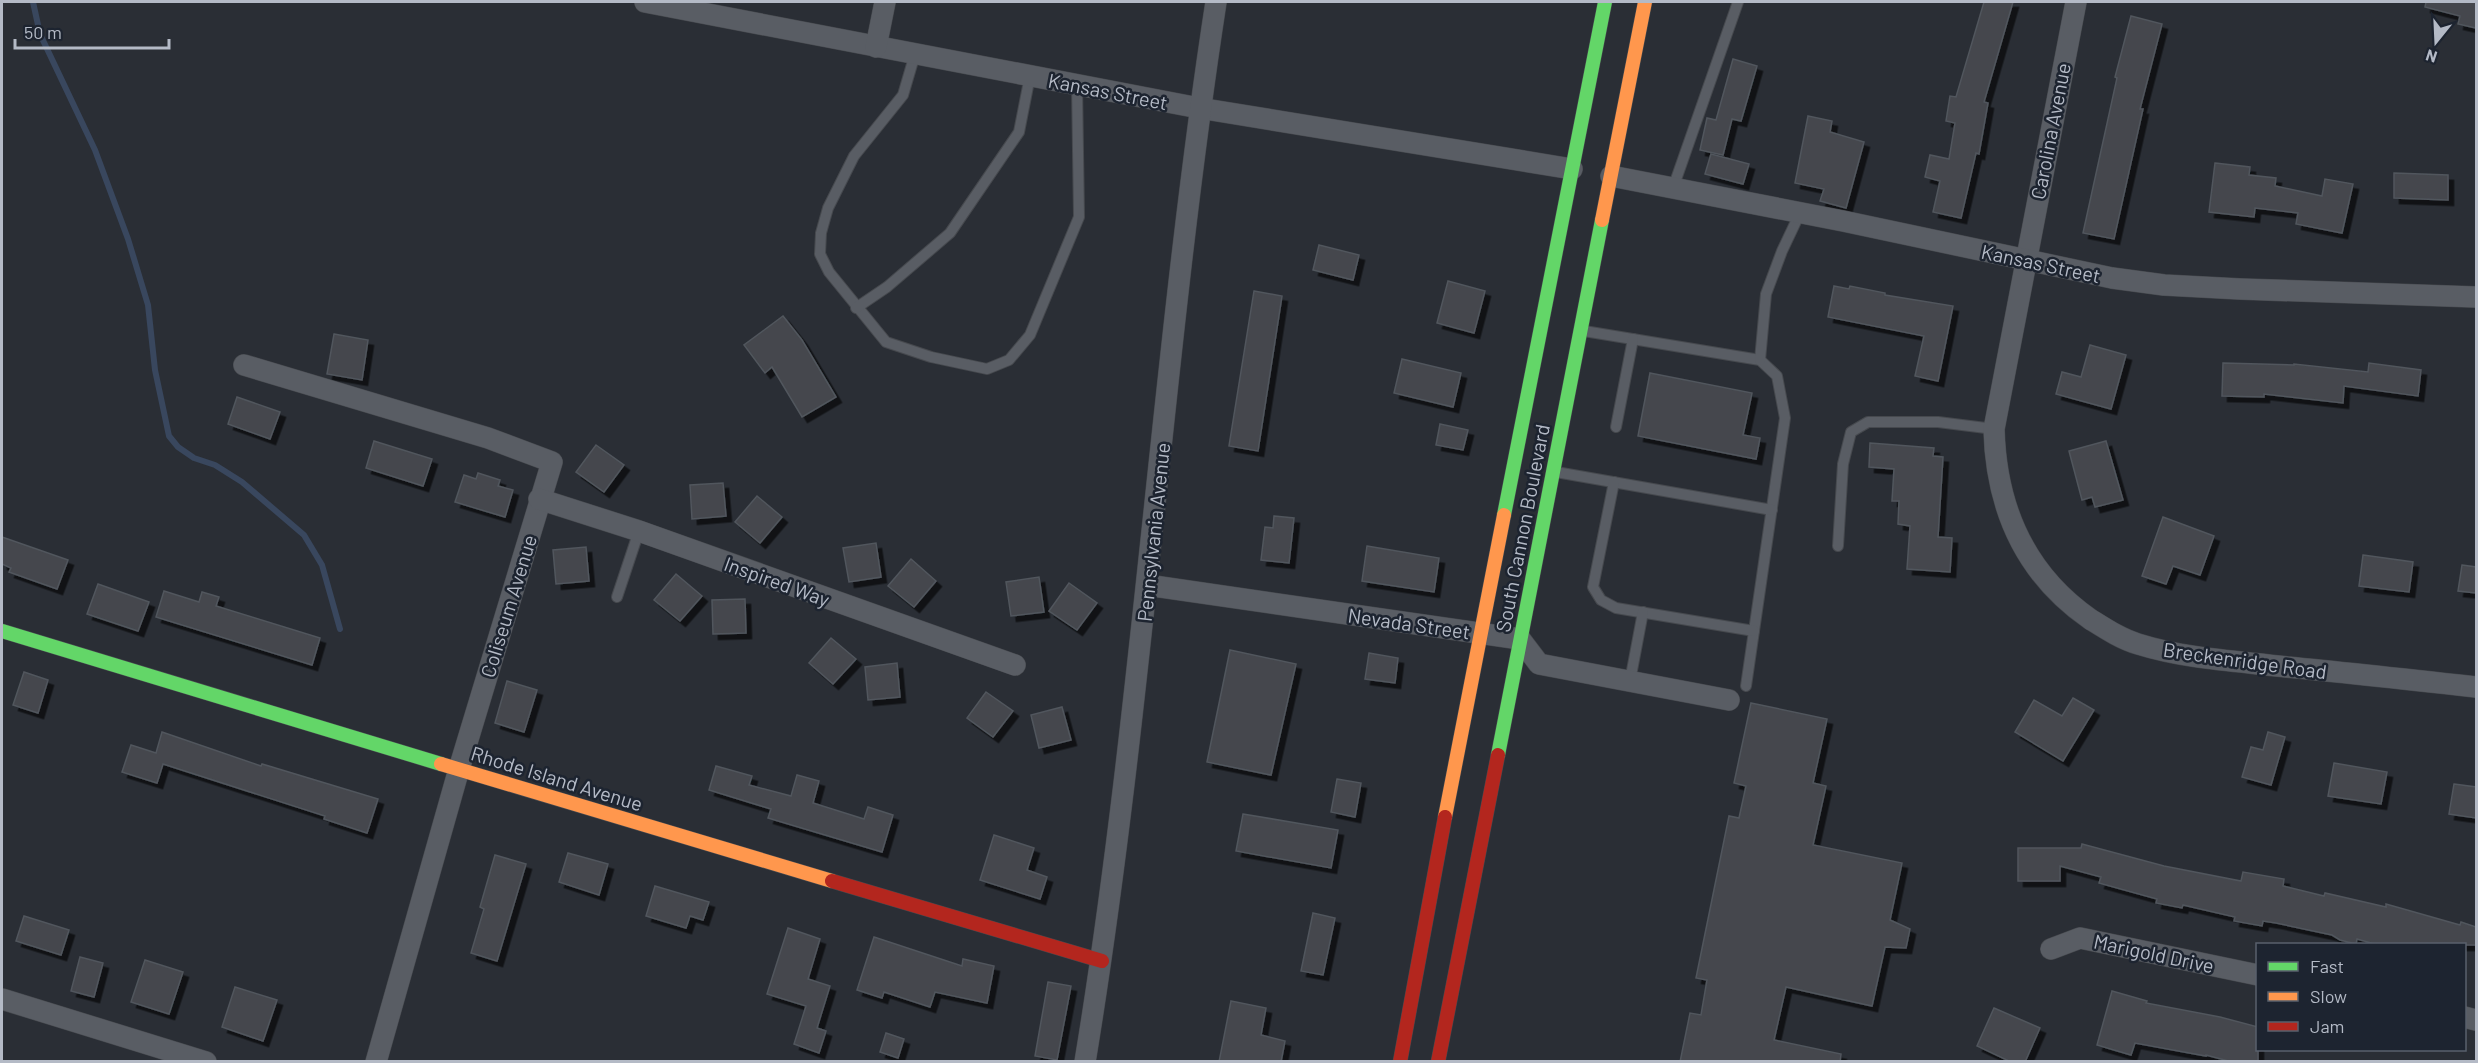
<svg xmlns="http://www.w3.org/2000/svg" width="2478" height="1063" viewBox="0 0 2478 1063" font-family="Barlow,sans-serif">
	<style>
		.lines { fill: none; stroke-linecap: round; stroke-linejoin: round }
		.stream { stroke: #39475e; stroke-width: 6 }
		.building { fill: #44474d; stroke: #51565d; stroke-width: 1.5; filter: url(#shadow) }
		.lane-casing { stroke: #46494e; stroke-width: 12 }
		.street-casing { stroke: #46494e; stroke-width: 22 }
		.fast-casing { stroke: #46494e; stroke-width: 15 }
		.slow-casing { stroke: #46494e; stroke-width: 15 }
		.jam-casing { stroke: #46494e; stroke-width: 15 }
		.lane { stroke: #595d64; stroke-width: 10 }
		.street { stroke: #595d64; stroke-width: 21 }
		.fast { stroke: #63d668; stroke-width: 14 }
		.slow { stroke: #ff974d; stroke-width: 14 }
		.jam { stroke: #b3261e; stroke-width: 14 }
		.labels { text-anchor: middle; dominant-baseline: central; stroke-width: 5; stroke-linejoin: round; paint-order: stroke }
		.street-label { font-size: 20px; fill: #b4bac6; stroke: #1d2430 }
	</style>
	<defs>
		<filter id="shadow"><feDropShadow dx="5.5" dy="5.5" stdDeviation="0" flood-color="#0009"/></filter>
	</defs>
	<rect width="100%" height="100%" fill="#2a2e35"/>
	<g class="lines">
		<path class="stream" d="M33,2L40,34L95,150L128,239L148,305L155,370L169,436L178,447L194,458L215,465L242,482L304,535L322,565L340,629"/>
	</g>
	<g class="building">
		<path d="M1984,2H2013L1984,102L1988,103L1979,154L1976,153L1961,218L1933,212L1940,181L1925,177L1930,155L1949,159L1955,123L1946,121L1950,96L1956,97Z"/>
		<path d="M2426,2H2476V28L2458,24L2460,16L2425,7Z"/>
		<path d="M2131,16L2162,24L2140,109H2143L2114,239L2083,233L2117,78L2115,77Z"/>
		<path d="M1733,59L1757,66L1741,121L1732,119L1723,155L1700,150L1707,118L1716,120Z"/>
		<path d="M1808,116L1832,121L1830,132L1864,142L1846,208L1820,201L1824,189L1795,183Z"/>
		<path d="M1711,154L1749,164L1743,184L1705,174Z"/>
		<path d="M2215,163L2250,167L2249,175L2276,178L2275,186L2322,196L2325,179L2353,184L2342,233L2296,224L2298,213L2255,208L2254,217L2209,212Z"/>
		<path d="M2394,173L2448,175V200L2394,198Z"/>
		<path d="M1319,245L1359,255L1353,280L1313,270Z"/>
		<path d="M1448,281L1485,291L1474,333L1437,323Z"/>
		<path d="M1834,286L1849,289L1850,286L1885,293V295L1953,306L1938,381L1915,376L1924,336L1828,317Z"/>
		<path d="M1254,291L1282,296L1258,451L1229,446Z"/>
		<path d="M783,316L802,340L836,397L802,417L772,367L765,373L744,345Z"/>
		<path d="M334,334L368,340L362,380L327,374Z"/>
		<path d="M2090,345L2126,355L2111,409L2056,394L2062,372L2081,377Z"/>
		<path d="M1402,359L1461,373L1453,407L1394,393Z"/>
		<path d="M2223,363L2294,365V364L2368,372L2369,363L2421,370L2418,396L2344,386L2343,403L2264,394V397L2222,396Z"/>
		<path d="M1650,373L1752,393L1743,435L1760,438L1756,459L1638,436Z"/>
		<path d="M237,397L280,412L270,439L228,424Z"/>
		<path d="M1440,424L1468,430L1463,450L1436,445Z"/>
		<path d="M374,441L432,459L423,486L366,468Z"/>
		<path d="M2106,441L2123,500L2095,507L2092,497L2082,500L2069,451Z"/>
		<path d="M1870,443L1934,448L1933,456L1943,457L1938,537L1952,538L1950,572L1907,569L1910,526L1898,524L1899,501H1892L1894,469L1869,467Z"/>
		<path d="M596,445L624,465L604,492L576,472Z"/>
		<path d="M478,473L500,480L498,486L513,490L505,517L455,502L464,475L476,479Z"/>
		<path d="M723,483L726,516L692,519L690,485Z"/>
		<path d="M757,496L782,517L760,543L735,522Z"/>
		<path d="M1274,516L1294,518L1289,563L1261,560L1265,527L1273,528Z"/>
		<path d="M2163,517L2214,536L2200,575L2173,566L2166,584L2142,576Z"/>
		<path d="M2,537L68,560L57,589L9,572L11,568L2,564Z"/>
		<path d="M876,543L881,577L849,582L843,548Z"/>
		<path d="M1367,546L1439,558L1434,592L1362,581Z"/>
		<path d="M586,547L589,581L556,584L553,550Z"/>
		<path d="M2363,555L2413,562L2409,592L2359,586Z"/>
		<path d="M911,559L936,581L914,607L888,586Z"/>
		<path d="M2462,565L2476,567V593L2458,591Z"/>
		<path d="M676,574L702,596L680,621L654,600Z"/>
		<path d="M1039,577L1044,612L1011,616L1006,582Z"/>
		<path d="M1069,583L1097,603L1077,630L1049,611Z"/>
		<path d="M98,584L149,602L138,631L87,614Z"/>
		<path d="M164,591L199,602L202,592L219,597L216,606L320,638L312,665L156,617Z"/>
		<path d="M745,599L746,633L713,634L712,600Z"/>
		<path d="M831,638L856,659L833,684L809,663Z"/>
		<path d="M1230,650L1296,664L1271,775L1207,762Z"/>
		<path d="M1369,653L1398,658L1395,683L1365,679Z"/>
		<path d="M897,663L900,697L868,700L865,667Z"/>
		<path d="M24,672L48,680L38,713L13,705Z"/>
		<path d="M507,681L537,690L524,732L495,723Z"/>
		<path d="M986,692L1013,711L993,737L967,718Z"/>
		<path d="M2073,698L2094,710L2063,761L2015,732L2034,700L2062,716Z"/>
		<path d="M1751,703L1827,719L1813,783L1826,786L1813,845L1902,863L1890,920L1910,929L1906,948L1885,947L1872,1006L1786,987L1774,1040L1841,1054L1840,1062H1680L1690,1013L1701,1015L1707,980L1696,978L1729,816L1739,818L1746,786L1734,783Z"/>
		<path d="M1062,707L1071,740L1039,748L1031,715Z"/>
		<path d="M162,732L261,766L262,764L378,799L367,833L324,819L325,816L163,764L157,783L122,772L131,745L156,753Z"/>
		<path d="M2268,732L2285,737L2271,785L2242,777L2251,747L2263,750Z"/>
		<path d="M2334,763L2387,772L2381,804L2328,796Z"/>
		<path d="M716,766L752,776L749,785L791,796L797,775L819,781L813,803L864,819L868,807L893,815L882,852L768,818L771,809L709,790Z"/>
		<path d="M1337,779L1361,783L1355,817L1331,812Z"/>
		<path d="M2454,784L2476,787V818L2449,814Z"/>
		<path d="M1243,814L1338,830L1331,868L1236,851Z"/>
		<path d="M994,835L1034,848L1027,870L1047,877L1040,899L980,880Z"/>
		<path d="M2082,844L2164,866L2241,881L2243,872L2284,879L2283,886L2324,896L2325,893L2386,907V904L2460,925L2461,922L2476,927V945H2378L2357,939L2356,944L2340,940L2332,935L2276,923L2263,921L2262,926L2234,921L2235,917L2183,905L2182,908L2156,903L2157,899L2099,883L2101,877L2060,866V881H2018V848H2081Z"/>
		<path d="M568,853L608,864L599,895L559,882Z"/>
		<path d="M495,855L526,864L497,961L471,953L484,909L480,907Z"/>
		<path d="M655,886L709,902L703,920L690,916L686,928L646,916Z"/>
		<path d="M1313,913L1335,918L1323,975L1301,971Z"/>
		<path d="M24,916L69,930L61,955L16,941Z"/>
		<path d="M788,928L820,939L808,979L830,986L817,1028L826,1031L819,1053L794,1044L806,1006L767,994Z"/>
		<path d="M874,937L962,966L963,959L994,966L987,1003L935,992L930,1007L884,992L882,998L857,990Z"/>
		<path d="M80,957L103,963L94,997L71,991Z"/>
		<path d="M145,960L183,972L169,1014L131,1002Z"/>
		<path d="M1048,982L1071,986L1057,1060L1035,1056Z"/>
		<path d="M235,987L277,1000L263,1041L222,1027Z"/>
		<path d="M2112,991L2147,1001L2146,1003L2220,1017L2258,1027V1062H2232L2206,1055V1056L2135,1043L2131,1055L2097,1045Z"/>
		<path d="M1231,1001L1266,1008L1261,1035L1285,1041L1281,1062H1219Z"/>
		<path d="M1994,1008L2040,1028L2025,1062H2011L1977,1046Z"/>
		<path d="M886,1033L904,1039L898,1058L880,1052Z"/>
	</g>
	<g class="lines">
		<defs>
			<g id="lane">
				<path d="M915,54L903,95L854,156L828,208L821,233L820,254L829,272L886,342L931,357L987,369L1009,360L1030,335L1079,217L1077,85"/>
				<path d="M1673,188L1738,2"/>
				<path d="M856,308L887,287L950,233L1019,132L1030,76"/>
				<path d="M1584,331L1760,360L1777,376L1785,418L1746,686"/>
				<path d="M1760,360L1766,294L1782,251L1800,213"/>
				<path d="M1616,427L1633,339"/>
				<path d="M1556,472L1772,510"/>
				<path d="M1614,482L1593,587L1601,600L1616,608L1754,631"/>
				<path d="M1838,546L1843,464L1851,432L1868,422H1938L1994,429"/>
				<path d="M617,597L639,531"/>
				<path d="M1630,681L1643,612"/>
			</g>
			<g id="street">
				<path d="M645,2L1199,108L1572,169"/>
				<path d="M2076,2L1994,429C1996,507 2024,573 2090,619C2106,629 2121,639 2138,644C2186,659 2237,661 2287,667C2350,673 2413,680 2476,687"/>
				<path d="M876,47L885,2"/>
				<path d="M1611,176L1843,221L2112,278L2164,285L2240,289L2476,297"/>
				<path d="M244,365L488,438L552,462L459,769L376,1062"/>
				<path d="M539,499L639,531L1015,665"/>
				<path d="M1147,585L1520,639L1539,664L1729,700"/>
				<path d="M2051,949L2080,938L2258,975"/>
				<path d="M2,999L206,1062"/>
				<path d="M2464,1017L2476,1020"/>
				<path d="M1085,1062C1143,710 1162,353 1216,2"/>
			</g>
			<g id="fast">
				<path d="M1504,515L1605,2"/>
				<path d="M2,631L441,764"/>
				<path d="M1498,755L1602,220"/>
			</g>
			<g id="slow">
				<path d="M1602,220L1645,2"/>
				<path d="M441,764L832,881"/>
				<path d="M1445,817L1504,515"/>
			</g>
			<g id="jam">
				<path d="M832,881L1102,961"/>
				<path d="M1400,1062L1445,817"/>
				<path d="M1438,1062L1498,755"/>
			</g>
		</defs>
		<use href="#lane" class="lane-casing"/>
		<use href="#street" class="street-casing"/>
		<use href="#fast" class="fast-casing"/>
		<use href="#slow" class="slow-casing"/>
		<use href="#jam" class="jam-casing"/>
		<use href="#lane" class="lane"/>
		<use href="#street" class="street"/>
		<use href="#fast" class="fast"/>
		<use href="#slow" class="slow"/>
		<use href="#jam" class="jam"/>
	</g>
	<g class="labels">
		<g class="street-label">
			<text transform="translate(1108 91) rotate(11)">Kansas Street</text>
			<text transform="translate(2050 131) rotate(-79)">Carolina Avenue</text>
			<text transform="translate(2041 263) rotate(12)">Kansas Street</text>
			<text transform="translate(1522 528) rotate(-79)">South Cannon Boulevard</text>
			<text transform="translate(1153 532) rotate(-84)">Pennsylvania Avenue</text>
			<text transform="translate(777 581) rotate(20)">Inspired Way</text>
			<text transform="translate(508 606) rotate(-73)">Coliseum Avenue</text>
			<text transform="translate(1409 623) rotate(8)">Nevada Street</text>
			<text transform="translate(2245 660) rotate(8)">Breckenridge Road</text>
			<text transform="translate(557 778) rotate(17)">Rhode Island Avenue</text>
			<text transform="translate(2154 953) rotate(12)">Marigold Drive</text>
		</g>
	</g>
	<rect width="2478" height="1063" fill="none" stroke="#b4bac6" stroke-width="6"/>
	<rect x="2256" y="943" width="210" height="108" fill="#1d2430" stroke="#59606c" stroke-width="1.5"/>
	<rect x="2268" y="962" width="30" height="9" fill="#63d668" stroke="#59606c" stroke-width="1.5"/>
	<text x="2310" y="973" font-size="18" fill="#b4bac6">Fast</text>
	<rect x="2268" y="992" width="30" height="9" fill="#ff974d" stroke="#59606c" stroke-width="1.5"/>
	<text x="2310" y="1003" font-size="18" fill="#b4bac6">Slow</text>
	<rect x="2268" y="1022" width="30" height="9" fill="#b3261e" stroke="#59606c" stroke-width="1.5"/>
	<text x="2310" y="1033" font-size="18" fill="#b4bac6">Jam</text>
	<g transform="translate(2436 42) rotate(198)" stroke="#1d2430" stroke-width="4.5" paint-order="stroke">
	<path d="M0-4.5L10 22L0 15L-10 22Z" fill="#b4bac6"/>
	<text y="-9" font-size="16" font-weight="bold" text-anchor="middle" fill="#b4bac6">N</text>
	</g>
	<path d="M15 39v9h154v-9" fill="none" stroke="#b4bac6" stroke-width="3"/>
	<text x="24" y="39" font-size="18" fill="#b4bac6" stroke="#1d2430" stroke-width="4.5" paint-order="stroke">50 m</text>
</svg>
